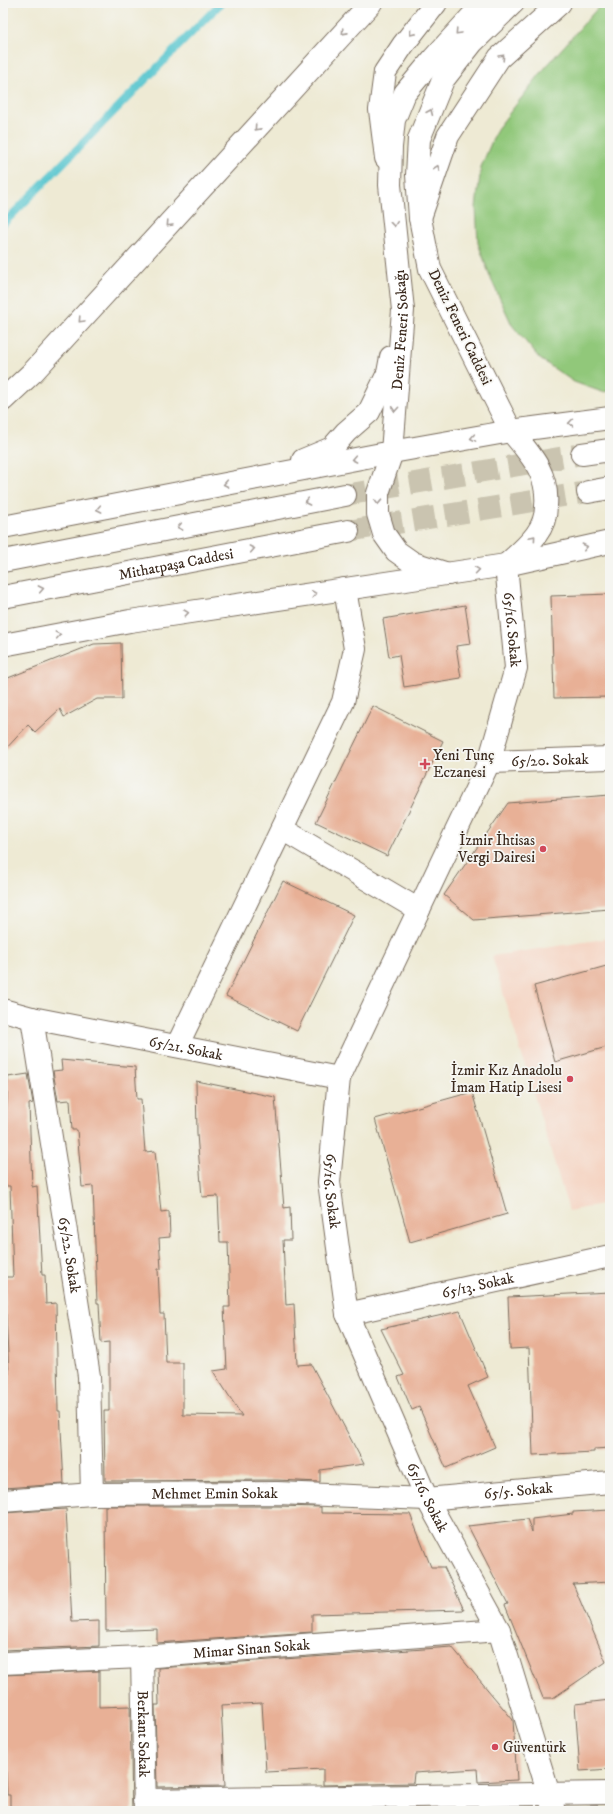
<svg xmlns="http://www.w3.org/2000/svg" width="613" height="1814" viewBox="0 0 613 1814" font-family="'IM FELL DW Pica',serif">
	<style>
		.built { fill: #f5d3c1 }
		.green { fill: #91c87a; stroke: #66794c }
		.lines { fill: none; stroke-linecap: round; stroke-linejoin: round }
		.stream { stroke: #59c6cf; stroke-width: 8 }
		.building { fill: #e8b096 }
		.major-tunnel { stroke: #cac4b0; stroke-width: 22; stroke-dasharray: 22 11; stroke-linecap: butt }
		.minor-casing { stroke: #7a6d5e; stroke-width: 24 }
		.major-casing { stroke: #7a6d5e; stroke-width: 24 }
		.highway-casing { stroke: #7a6d5e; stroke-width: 24 }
		.minor { stroke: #fff; stroke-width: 22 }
		.major { stroke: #fff; stroke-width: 22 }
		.highway { stroke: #fff; stroke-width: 22 }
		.oneway { stroke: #a79f9a }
		.poi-dot { fill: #d1495b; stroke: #f6f6f2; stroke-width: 1.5 }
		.labels { text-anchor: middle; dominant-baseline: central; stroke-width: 3.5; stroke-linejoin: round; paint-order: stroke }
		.street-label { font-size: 15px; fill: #3b2a1e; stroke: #f6f6f2 }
		.poi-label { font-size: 15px; fill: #3b2a1e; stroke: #f6f6f2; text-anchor: start }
	</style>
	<rect width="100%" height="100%" fill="#f6f6f2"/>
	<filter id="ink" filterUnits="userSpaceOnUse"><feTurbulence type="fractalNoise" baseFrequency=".025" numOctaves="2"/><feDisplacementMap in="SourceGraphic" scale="8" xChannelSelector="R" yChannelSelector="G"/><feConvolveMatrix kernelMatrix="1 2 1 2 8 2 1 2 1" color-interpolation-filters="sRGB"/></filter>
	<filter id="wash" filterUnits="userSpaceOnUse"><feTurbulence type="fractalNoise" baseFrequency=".012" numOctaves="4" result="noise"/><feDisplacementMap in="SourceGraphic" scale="16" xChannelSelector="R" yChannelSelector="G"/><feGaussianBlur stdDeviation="0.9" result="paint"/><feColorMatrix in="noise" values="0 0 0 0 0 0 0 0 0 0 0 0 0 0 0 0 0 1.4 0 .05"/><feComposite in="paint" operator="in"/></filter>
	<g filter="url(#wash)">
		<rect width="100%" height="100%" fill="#eeead4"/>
		<path class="built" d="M610,938V1202L569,1211L492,956Z"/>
		<path class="green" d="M602,3H610V391L602,392L574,382L540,359L512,325L491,279L478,243L476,207L481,167L497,129L544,69Z"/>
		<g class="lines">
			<path class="stream" d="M3,224L221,3"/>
		</g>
		<g id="blocks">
			<g class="building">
				<path d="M610,594V697L554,698L551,596Z"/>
				<path d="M465,605L471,644L456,646L461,678L404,687L399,655L389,657L383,619Z"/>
				<path d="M121,643L122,699H97L64,717L60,709L35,732L28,725L3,752V680L94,644Z"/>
				<path d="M373,706L443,741L387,856L316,822Z"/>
				<path d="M610,795V909L474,920L444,895L508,803Z"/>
				<path d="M283,881L354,915L297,1031L226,996Z"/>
				<path d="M610,965V1046L555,1062L534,986Z"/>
				<path d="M61,1060L135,1067L137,1099H141L145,1152L155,1151L161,1212L169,1211L170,1237L159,1238L161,1269H158L160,1314H164L166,1363H183V1415L242,1416L213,1371L227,1369L224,1307H230L228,1242H220L218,1196L202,1197L197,1134L196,1081L275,1097L284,1208L290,1207L291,1240H283L286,1305L294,1304L297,1365L311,1364L364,1464L320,1470V1482L277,1480L105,1481L104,1411H109V1342L101,1343L99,1303H97L93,1186L82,1187L77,1130H72L70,1100L58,1101L53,1071L62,1070Z"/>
				<path d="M28,1074L33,1103L29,1104L32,1187L37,1186L42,1275H45L46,1304L56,1303L58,1411H60L64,1484L3,1488V1374H9L4,1277H13L10,1186H3L8,1077Z"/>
				<path d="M472,1092L507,1214L410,1242L375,1119Z"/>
				<path d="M610,1292V1448L594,1449V1452L533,1455L529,1348L510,1349L508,1297Z"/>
				<path d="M460,1311L488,1377L468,1386L495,1447L446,1468L419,1407L412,1410L398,1377L404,1375L381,1329Z"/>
				<path d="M105,1506H277L321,1507V1513L410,1514L431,1567H444L464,1610L312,1614V1632L157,1643V1629L106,1631Z"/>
				<path d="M66,1509L72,1622L99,1621V1646L3,1650V1513Z"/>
				<path d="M610,1510V1582L573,1584L606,1662L553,1698H543L505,1605L508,1604L468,1526L527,1519L532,1532V1519L573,1514V1512Z"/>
				<path d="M452,1647L513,1720L517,1780L478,1782L477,1769L414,1773L413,1783L323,1785V1769L266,1772L262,1703L221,1705L225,1786L157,1787L155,1705H159L158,1668Z"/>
				<path d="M99,1671V1707L130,1706L132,1811H10V1795H7L5,1755H3V1675Z"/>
				<path d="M610,1700V1769L580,1771L575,1704Z"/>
				<path d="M410,1808V1811H323V1810Z"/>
			</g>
		</g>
	</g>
	<g filter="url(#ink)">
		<use href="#blocks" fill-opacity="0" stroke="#7a6d5e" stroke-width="1"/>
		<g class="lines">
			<g class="major-tunnel">
				<path d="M345,495L582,454"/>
				<path d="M348,531L588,492"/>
			</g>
			<defs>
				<g id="minor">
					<path d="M386,158L380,110L385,72L403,45L436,3"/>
					<path d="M420,218L448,136L499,58L560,3"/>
					<path id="s1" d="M506,565L516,668L489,762L339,1078L329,1182L347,1314L427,1499L499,1630L554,1811"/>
					<path id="s2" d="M489,762L610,758"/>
					<path d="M282,829L419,910"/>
					<path id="s3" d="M3,1010L32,1018L339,1078"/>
					<path id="s4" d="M32,1018L89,1376L92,1494"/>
					<path d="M177,1046L343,702L355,649L345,589"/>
					<path id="s5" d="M347,1314L610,1256"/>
					<path id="s6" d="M3,1501L92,1494L277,1493L427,1499L610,1482"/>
					<path id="s7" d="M142,1657L145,1811"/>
					<path id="s8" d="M3,1663L142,1657L499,1630"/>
					<path d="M144,1800L610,1793"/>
				</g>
				<g id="major">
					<path d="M582,454L610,450"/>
					<path d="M303,460L332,448L346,432L369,412L388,373L391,357"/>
					<path d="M588,492L610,488"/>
					<path d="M3,527L392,452L511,431L610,418"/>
					<path d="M3,561L345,495"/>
					<path d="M506,565C516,556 528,546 536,535C542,527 546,516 546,506C549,474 531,455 511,431L430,269L420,218L417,175L419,139L443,80L472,43L513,3"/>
					<path id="s9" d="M448,574L413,563L396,551L384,534L378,514V493L392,452L403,310L390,185L391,147L394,120L405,93L434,58L484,3"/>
					<path id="s10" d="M3,597L348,531"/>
					<path d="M3,645L130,621L506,565L610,542"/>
				</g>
				<path id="highway" d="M3,400L33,372L371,3"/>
			</defs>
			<use href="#minor" class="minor-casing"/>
			<use href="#major" class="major-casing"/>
			<use href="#highway" class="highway-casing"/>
			<use href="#minor" class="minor"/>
			<use href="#major" class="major"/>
			<use href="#highway" class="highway"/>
		</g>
		<defs><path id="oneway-chevron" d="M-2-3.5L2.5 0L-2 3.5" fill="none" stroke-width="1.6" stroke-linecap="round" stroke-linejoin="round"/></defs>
		<g class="oneway">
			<use href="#oneway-chevron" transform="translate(344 32) rotate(132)"/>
			<use href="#oneway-chevron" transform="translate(458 32) rotate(133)"/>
			<use href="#oneway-chevron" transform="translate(412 33) rotate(129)"/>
			<use href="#oneway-chevron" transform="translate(502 57) rotate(-47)"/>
			<use href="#oneway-chevron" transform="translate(430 112) rotate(-67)"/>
			<use href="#oneway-chevron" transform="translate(257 128) rotate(132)"/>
			<use href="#oneway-chevron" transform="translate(437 168) rotate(-71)"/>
			<use href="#oneway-chevron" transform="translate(169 224) rotate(133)"/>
			<use href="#oneway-chevron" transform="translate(394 224) rotate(84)"/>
			<use href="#oneway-chevron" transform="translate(81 320) rotate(133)"/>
			<use href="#oneway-chevron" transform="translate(395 409) rotate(94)"/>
			<use href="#oneway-chevron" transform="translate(571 423) rotate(172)"/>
			<use href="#oneway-chevron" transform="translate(473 438) rotate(170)"/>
			<use href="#oneway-chevron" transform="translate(354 459) rotate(169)"/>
			<use href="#oneway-chevron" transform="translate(226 484) rotate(169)"/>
			<use href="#oneway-chevron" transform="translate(307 502) rotate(169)"/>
			<use href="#oneway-chevron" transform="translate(378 502) rotate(92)"/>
			<use href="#oneway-chevron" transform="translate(99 509) rotate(169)"/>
			<use href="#oneway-chevron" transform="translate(180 527) rotate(169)"/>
			<use href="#oneway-chevron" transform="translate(533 538) rotate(-49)"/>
			<use href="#oneway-chevron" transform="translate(585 547) rotate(-13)"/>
			<use href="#oneway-chevron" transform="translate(252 549) rotate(-11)"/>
			<use href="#oneway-chevron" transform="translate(477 570) rotate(-8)"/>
			<use href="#oneway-chevron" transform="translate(41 589) rotate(-11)"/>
			<use href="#oneway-chevron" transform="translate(314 594) rotate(-8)"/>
			<use href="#oneway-chevron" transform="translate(186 613) rotate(-8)"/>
			<use href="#oneway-chevron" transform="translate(58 635) rotate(-11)"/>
		</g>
	</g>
	<g class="poi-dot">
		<path d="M423 758h4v4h4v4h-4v4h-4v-4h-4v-4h4z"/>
		<circle cx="543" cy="849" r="4"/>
		<circle cx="570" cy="1079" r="4"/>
		<circle cx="495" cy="1747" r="4"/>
	</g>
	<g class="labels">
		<g class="street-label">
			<text transform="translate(460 327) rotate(64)">Deniz Feneri Caddesi</text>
			<text stroke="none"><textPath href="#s9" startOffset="286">Deniz Feneri Sokağı</textPath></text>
			<text stroke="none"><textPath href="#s10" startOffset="176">Mithatpaşa Caddesi</textPath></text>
			<text stroke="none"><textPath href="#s1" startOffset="65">65/16. Sokak</textPath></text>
			<text stroke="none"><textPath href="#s2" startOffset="61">65/20. Sokak</textPath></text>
			<text stroke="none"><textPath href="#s3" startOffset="187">65/21. Sokak</textPath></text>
			<text stroke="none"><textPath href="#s1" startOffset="665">65/16. Sokak</textPath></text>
			<text stroke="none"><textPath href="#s4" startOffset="240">65/22. Sokak</textPath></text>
			<text stroke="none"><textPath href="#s5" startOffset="134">65/13. Sokak</textPath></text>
			<text stroke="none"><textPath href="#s6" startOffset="516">65/5. Sokak</textPath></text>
			<text stroke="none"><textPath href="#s6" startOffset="212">Mehmet Emin Sokak</textPath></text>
			<text stroke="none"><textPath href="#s1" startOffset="989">65/16. Sokak</textPath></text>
			<text stroke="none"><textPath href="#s8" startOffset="249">Mimar Sinan Sokak</textPath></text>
			<text stroke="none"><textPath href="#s7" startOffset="77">Berkant Sokak</textPath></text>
		</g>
		<g class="poi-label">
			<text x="433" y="755">Yeni Tunç<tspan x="433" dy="17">Eczanesi</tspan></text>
			<text x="535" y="840" text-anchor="end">İzmir İhtisas<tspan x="535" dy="17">Vergi Dairesi</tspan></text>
			<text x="562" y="1070" text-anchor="end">İzmir Kız Anadolu<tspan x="562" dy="17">İmam Hatip Lisesi</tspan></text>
			<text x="503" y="1747">Güventürk</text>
		</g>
	</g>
	<rect width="613" height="1814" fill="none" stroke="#f6f6f2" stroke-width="16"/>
</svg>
